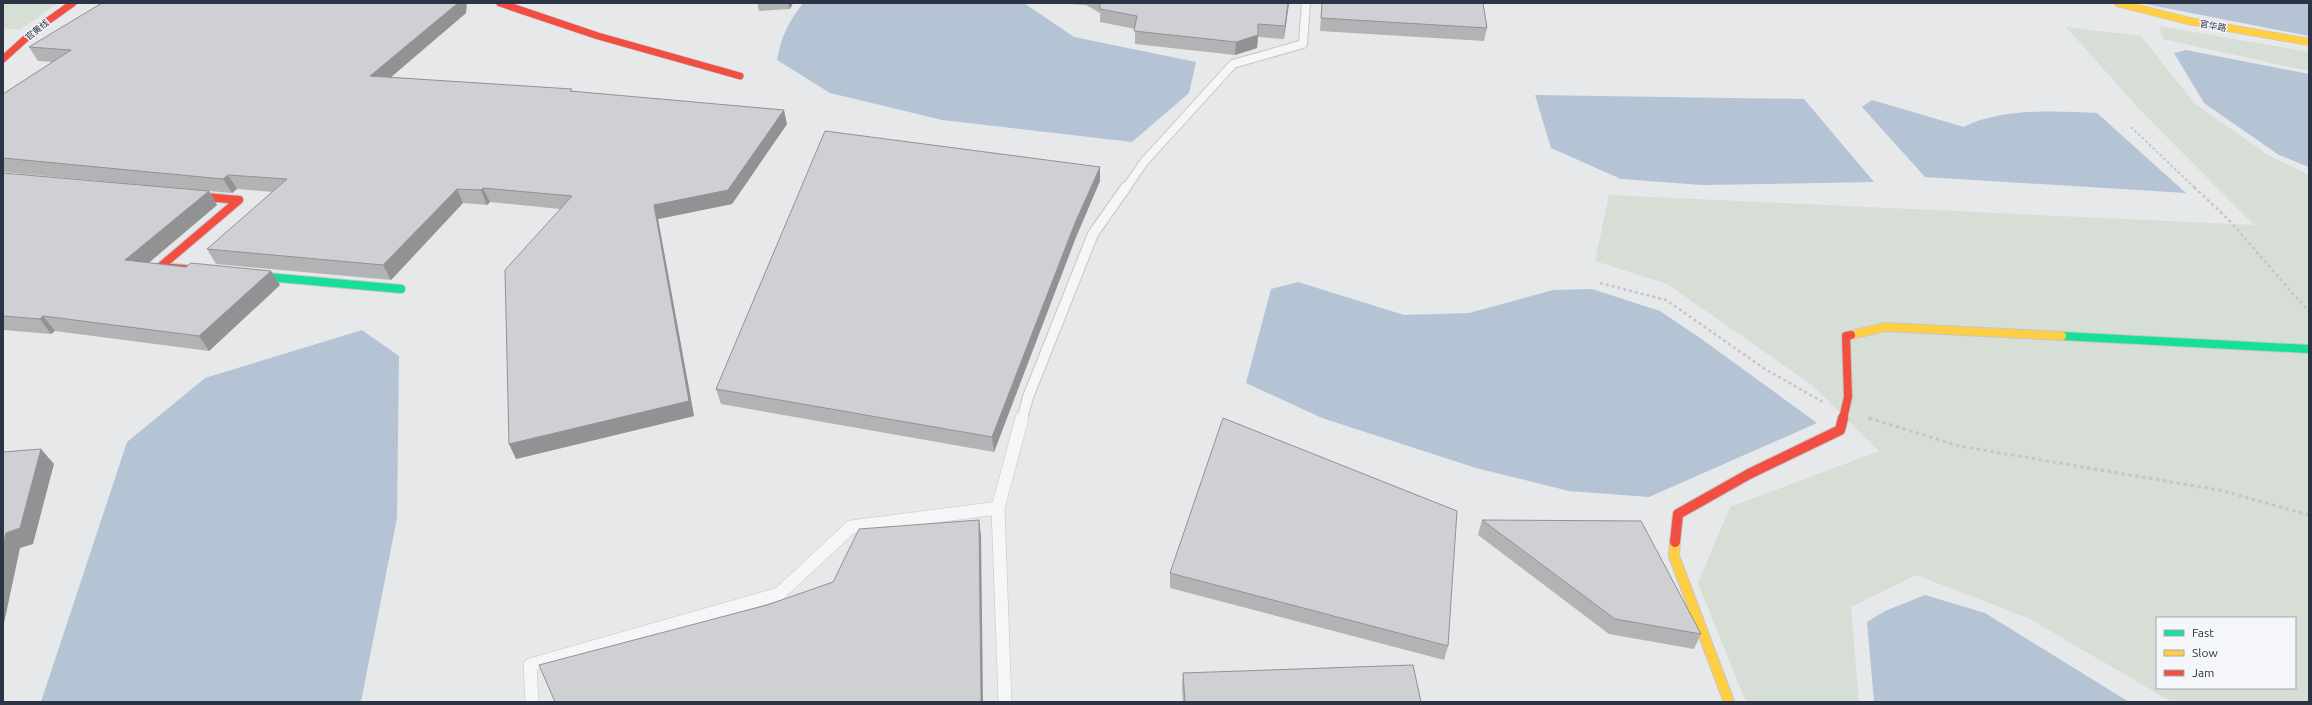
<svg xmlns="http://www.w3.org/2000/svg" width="2312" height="705" viewBox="0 0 2312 705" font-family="Ubuntu,'Noto Sans SC',sans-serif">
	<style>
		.green { fill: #d6ded6; fill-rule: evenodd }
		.water { fill: #b4c4d5 }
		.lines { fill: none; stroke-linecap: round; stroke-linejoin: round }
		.lane-far2-casing { stroke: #c4c6c8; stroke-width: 10 }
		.lane-far1-casing { stroke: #c4c6c8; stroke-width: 12 }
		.lane-casing { stroke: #c4c6c8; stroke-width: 14 }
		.fast-casing { stroke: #c4c6c8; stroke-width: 10 }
		.slow-far2-casing { stroke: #c4c6c8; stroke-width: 8 }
		.slow-far1-casing { stroke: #c4c6c8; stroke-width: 10 }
		.slow-casing { stroke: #c4c6c8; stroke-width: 12 }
		.jam-far2-casing { stroke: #c4c6c8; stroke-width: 8 }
		.jam-far1-casing { stroke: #c4c6c8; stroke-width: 10 }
		.jam-casing { stroke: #c4c6c8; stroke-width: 12 }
		.path-far2 { stroke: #c5c6ca; stroke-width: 2; stroke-dasharray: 2.5 2.5; stroke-linecap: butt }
		.path-far1 { stroke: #c5c6ca; stroke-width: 2.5; stroke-dasharray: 3 3; stroke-linecap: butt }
		.path { stroke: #c5c6ca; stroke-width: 3; stroke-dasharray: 3.5 3.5; stroke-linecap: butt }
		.lane-far2 { stroke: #f5f6f7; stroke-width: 8 }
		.lane-far1 { stroke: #f5f6f7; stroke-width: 10 }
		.lane { stroke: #f5f6f7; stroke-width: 13 }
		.fast { stroke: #16e098; stroke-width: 8 }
		.slow-far2 { stroke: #ffcf43; stroke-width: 7 }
		.slow-far1 { stroke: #ffcf43; stroke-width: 8 }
		.slow { stroke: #ffcf43; stroke-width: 10 }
		.jam-far2 { stroke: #f24e42; stroke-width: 7 }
		.jam-far1 { stroke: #f24e42; stroke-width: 8 }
		.jam { stroke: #f24e42; stroke-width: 10 }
		.wall { fill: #b1b3b5; fill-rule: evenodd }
		.shaded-wall { fill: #909294 }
		.building { fill: #ced0d3; stroke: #909294 }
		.labels { text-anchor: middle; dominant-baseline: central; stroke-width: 3; stroke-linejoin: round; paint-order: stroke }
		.far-street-label { font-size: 9px; fill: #2b3445; stroke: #f4f6f9 }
	</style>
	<rect width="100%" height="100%" fill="#e6e8ea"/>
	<g class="green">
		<path d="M3,3H58L20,30L3,28Z"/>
		<path d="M2159,26L2309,52V71L2163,39Z"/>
		<path d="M2066,27L2141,36L2194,103L2268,155L2309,175V702H2172L2028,618L1916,575L1851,607L1859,702H1746L1698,583L1730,507L1879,451L1812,385L1667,284L1595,261L1609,195L2254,225L2141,111ZM2157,618H2295V688H2157Z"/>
	</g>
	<g class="water">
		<path d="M803,3H1024L1074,37L1196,62L1189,93L1132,142L942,120L901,110L830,93L777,60C782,35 788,23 803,3Z"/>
		<path d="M2140,3H2309V36Z"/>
		<path d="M2186,50L2309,74V167L2279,155L2204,103L2174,53Z"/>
		<path d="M1535,95L1804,99L1874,182L1702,185L1621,179L1551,148Z"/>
		<path d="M1872,100L1964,127C2000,108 2056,111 2097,113L2186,193L1925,177L1862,107Z"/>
		<path d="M1298,282L1404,315L1469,313L1553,290L1592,289L1660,311L1700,338L1817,423L1649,497L1569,491L1476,468L1322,418L1246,383L1271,289Z"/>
		<path d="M362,330L399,356L397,518L361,702H41L127,442L205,378Z"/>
		<path d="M1925,595L1985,613L2129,702H1874L1867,622L1885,611Z"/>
	</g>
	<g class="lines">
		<defs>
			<path id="lane-far2" d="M1126,188L1144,162L1233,64L1303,44L1306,3"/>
			<path id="lane-far1" d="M1022,419L1028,397L1093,234L1126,187"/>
			<g id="lane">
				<path d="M998,508L1005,702"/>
				<path d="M532,702L530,665L779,594L851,527L998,508L1022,418"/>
			</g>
			<g id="fast">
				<path d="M245,275L401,289"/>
				<path d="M2062,336L2309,349"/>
			</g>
			<path id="slow-far2" d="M2118,3L2189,21L2309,42"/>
			<path id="slow-far1" d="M1851,335L1885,327L2062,336"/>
			<path id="slow" d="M1675,542L1674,556L1729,702"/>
			<g id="jam-far2">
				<path d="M500,3L598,36L740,76"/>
				<path d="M3,59L35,30L73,3"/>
			</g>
			<g id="jam-far1">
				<path d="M183,195L239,200L160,267L185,269"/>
				<path d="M1843,419L1848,397L1846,336L1851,335"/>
			</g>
			<path id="jam" d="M1675,542L1678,514L1749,474L1840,430L1843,418"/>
		</defs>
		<use href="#lane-far2" class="lane-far2-casing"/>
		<use href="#lane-far1" class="lane-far1-casing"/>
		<use href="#lane" class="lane-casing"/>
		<use href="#fast" class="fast-casing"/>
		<use href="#slow-far2" class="slow-far2-casing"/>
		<use href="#slow-far1" class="slow-far1-casing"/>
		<use href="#slow" class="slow-casing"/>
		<use href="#jam-far2" class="jam-far2-casing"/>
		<use href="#jam-far1" class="jam-far1-casing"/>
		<use href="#jam" class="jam-casing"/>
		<path class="path-far2" d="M2131,127L2195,188"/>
		<g class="path-far1">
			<path d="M2194,187L2229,220L2309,312"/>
			<path d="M1600,283L1666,300L1765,369L1823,402"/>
			<path d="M1868,418L1872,419"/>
		</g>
		<path class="path" d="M1869,418L1959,446L2219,490L2309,515"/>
		<use href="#lane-far2" class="lane-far2"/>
		<use href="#lane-far1" class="lane-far1"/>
		<use href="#lane" class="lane"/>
		<use href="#fast" class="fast"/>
		<use href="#slow-far2" class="slow-far2"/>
		<use href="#slow-far1" class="slow-far1"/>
		<use href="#slow" class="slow"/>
		<use href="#jam-far2" class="jam-far2"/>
		<use href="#jam-far1" class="jam-far1"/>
		<use href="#jam" class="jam"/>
	</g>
	<g class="wall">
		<path d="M757,3H793L790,9L759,11Z"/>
		<path d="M1049,3H1289L1284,39L1258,37L1257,48L1235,55L1135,44V29L1100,22V13L1086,5Z"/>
		<path d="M1322,3H1483L1487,28L1484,41L1320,31Z"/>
		<path d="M466,13L391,77L572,91L787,124L732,204L658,219L694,416L516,459L560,209L490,202L487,205L463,203L391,280L216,264L207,249L273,192L237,189L232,193L209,191L217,205L149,263L186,267L271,271L280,285L209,351L55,331L51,334L3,330V94L53,62L38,61L29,47ZM3,172L187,189L3,173Z"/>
		<path d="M1100,167V181L1076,237L994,452L721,404L716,389Z"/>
		<path d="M1482,520L1701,634L1694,649L1609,634L1478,535Z"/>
		<path d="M1170,573L1448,646L1444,660L1170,588Z"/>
		<path d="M1183,673L1421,702H1183L1182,688Z"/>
	</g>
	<g class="shaded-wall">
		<path d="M458,3H467L466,13L377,89L370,76Z"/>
		<path d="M788,3H793L790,9Z"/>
		<path d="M1288,3H1289L1284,39L1285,26Z"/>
		<path d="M1258,35L1257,48L1235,55L1236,42Z"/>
		<path d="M784,110L787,124L732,204L658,219L694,416L516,459L509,444L654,205Z"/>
		<path d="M1100,167V181L1076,237L994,452L992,437L1075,223Z"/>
		<path d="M228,175L237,189L232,193L223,179Z"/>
		<path d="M483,188L490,202L487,205L481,190Z"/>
		<path d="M457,189L463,203L391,280L383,265Z"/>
		<path d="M209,191L217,205L135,274L125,260Z"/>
		<path d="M271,271L280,285L209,351L199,336Z"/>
		<path d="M43,316L55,331L51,334L40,319Z"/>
		<path d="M41,449L54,464L33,544L20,548L3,628V547L6,533Z"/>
		<path d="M979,520L981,535L983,702H981Z"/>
	</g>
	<g class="building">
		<path d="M102,3H458L370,76L572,89L570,91L784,110L728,190L654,205L689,401L509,444L505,270L572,196L483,188L481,190L457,189L383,265L207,249L287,179L228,175L223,179L3,158V94L71,50L29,47Z"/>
		<path d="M1100,3H1288L1285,26L1258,24V35L1236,42L1134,31L1137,16L1100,9Z"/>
		<path d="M1322,3H1483L1487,28L1321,18Z"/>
		<path d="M825,131L1100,167L1075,223L992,437L716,389Z"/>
		<path d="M3,173L209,191L125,260L186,267L191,263L271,271L199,336L43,316L40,319L3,316Z"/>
		<path d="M1223,418L1457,511L1448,646L1170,573Z"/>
		<path d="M41,449L20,528L6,533L3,547V452Z"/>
		<path d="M979,520L981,702H555L539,665L767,605L833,582L859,529Z"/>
		<path d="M1482,520L1641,521L1701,634L1615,619Z"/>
		<path d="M1413,665L1421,702H1185L1183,673Z"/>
	</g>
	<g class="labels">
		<g class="far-street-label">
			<text transform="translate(2213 26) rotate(10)">官华路</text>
			<text transform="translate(37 30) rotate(-39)">官黄线</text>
		</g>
	</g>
	<rect width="2312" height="705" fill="none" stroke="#2b3445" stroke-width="8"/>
	<rect x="2156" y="617" width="140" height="72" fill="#f4f6f9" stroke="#a4a8b1"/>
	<rect x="2164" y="630" width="20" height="6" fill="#16e098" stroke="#a4a8b1"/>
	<text x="2192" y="637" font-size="12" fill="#2b3445">Fast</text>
	<rect x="2164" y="650" width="20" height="6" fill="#ffcf43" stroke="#a4a8b1"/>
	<text x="2192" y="657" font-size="12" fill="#2b3445">Slow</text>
	<rect x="2164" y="670" width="20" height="6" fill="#f24e42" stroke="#a4a8b1"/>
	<text x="2192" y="677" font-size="12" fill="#2b3445">Jam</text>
</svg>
